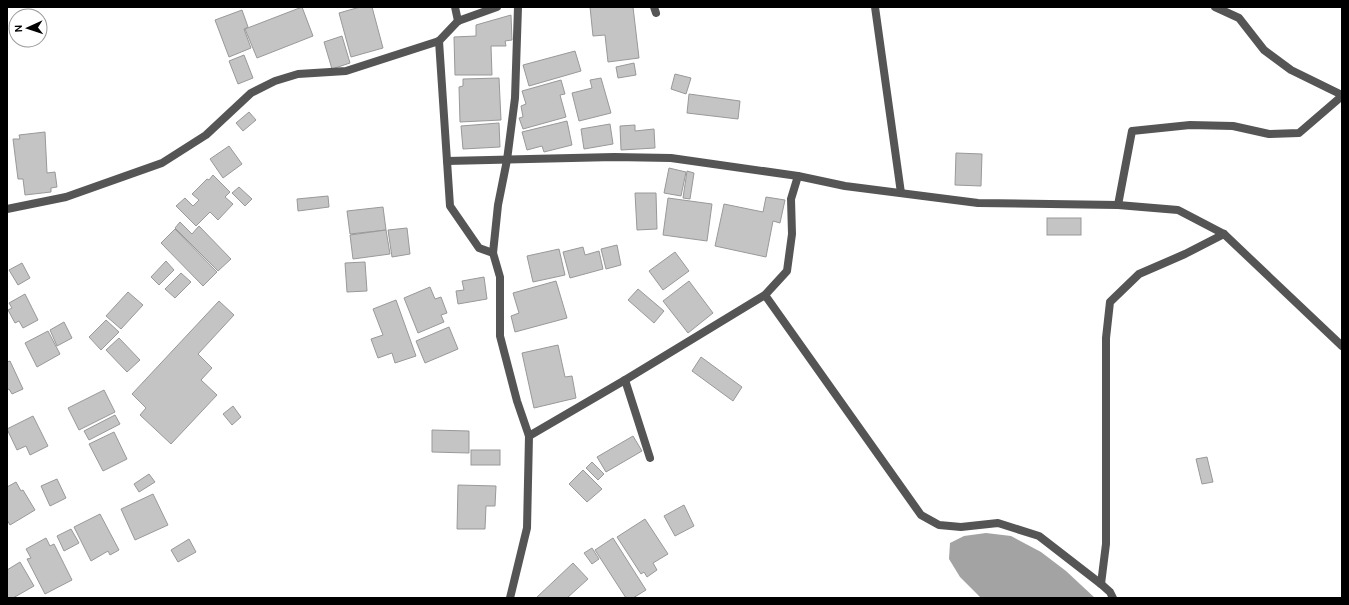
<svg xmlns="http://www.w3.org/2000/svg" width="1349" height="605" viewBox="0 0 1349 605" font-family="Karla,sans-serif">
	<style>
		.water { fill: #a3a3a3 }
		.building { fill: #c4c4c4; stroke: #999 }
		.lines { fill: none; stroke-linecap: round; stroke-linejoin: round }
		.service { stroke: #555; stroke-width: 8 }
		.minor { stroke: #555; stroke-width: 8 }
	</style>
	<rect width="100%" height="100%" fill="#fff"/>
	<path class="water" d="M986,533L1011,536L1041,552L1066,571L1095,598H981L960,577L949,559L950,543L964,536Z"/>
	<g class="building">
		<path d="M302,7L313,36L257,58L245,29Z"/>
		<path d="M360,7H372L383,48L351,57L339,13Z"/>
		<path d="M590,7H633L639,58L608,62L605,35L593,36Z"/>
		<path d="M242,10L248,27L244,29L251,48L229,57L215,20Z"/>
		<path d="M511,15L512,40L505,41L506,46H491L492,75H455L454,37L476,36V25Z"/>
		<path d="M342,36L350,63L332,69L324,42Z"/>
		<path d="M575,51L581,71L529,86L523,65Z"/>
		<path d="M244,55L253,78L238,84L229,61Z"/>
		<path d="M634,63L636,75L618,78L616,67Z"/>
		<path d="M675,74L691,78L686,94L671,89Z"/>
		<path d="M499,78L501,120L460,122L459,87L463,86V79Z"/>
		<path d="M601,78L611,113L579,121L572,93L592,88L590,80Z"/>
		<path d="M561,80L565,94L560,95L566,117L523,129L519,118L523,117L521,106L526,104L522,91Z"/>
		<path d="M689,94L740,101L738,119L687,113Z"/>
		<path d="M249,112L256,120L243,131L236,123Z"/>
		<path d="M567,121L572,145L544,152L542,146L527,150L522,132Z"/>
		<path d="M499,123L500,147L463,149L461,126Z"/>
		<path d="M610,124L613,144L584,149L581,129Z"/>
		<path d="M635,125V131L654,129L655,148L621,150L620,126Z"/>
		<path d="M45,132L47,173L55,172L57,187L51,188V192L25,195L23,179H18L13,139H20L19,135Z"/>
		<path d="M229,146L242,164L223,178L210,159Z"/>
		<path d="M956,153L982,154L981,186L955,185Z"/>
		<path d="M669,168L686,172L681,196L664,193Z"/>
		<path d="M687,171L694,173L690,199L683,198Z"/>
		<path d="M213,175L230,192L225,197L233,204L218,220L210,212L196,226L176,206L185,198L193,206L199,200L192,194L207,179L209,180Z"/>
		<path d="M239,187L252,199L245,206L232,193Z"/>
		<path d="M635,193H656L657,229L637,230Z"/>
		<path d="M328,196L329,207L298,211L297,199Z"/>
		<path d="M766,197L785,200L780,223L773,221L766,257L715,246L724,204L763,212Z"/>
		<path d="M668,198L712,204L707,241L663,235Z"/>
		<path d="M383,207L386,230L350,234L347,211Z"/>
		<rect x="1047" y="218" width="34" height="17"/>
		<path d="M180,222L192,234L199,226L231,259L218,271L175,228Z"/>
		<path d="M407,228L410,254L392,257L388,230Z"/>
		<path d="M175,229L217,272L203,286L161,243Z"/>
		<path d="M386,230L390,254L353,259L350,235Z"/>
		<path d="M617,245L621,265L606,269L601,249Z"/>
		<path d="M583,247L585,255L599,251L603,269L570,278L563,252Z"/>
		<path d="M559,249L565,275L533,282L527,256Z"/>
		<path d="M675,252L689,271L663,290L649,271Z"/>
		<path d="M166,261L174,270L159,285L151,277Z"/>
		<path d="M365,262L367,291L347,292L345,263Z"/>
		<path d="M22,263L30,278L18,285L9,270Z"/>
		<path d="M181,273L191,282L175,298L165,289Z"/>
		<path d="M484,277L487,299L458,304L456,291L464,290L462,281Z"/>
		<path d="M556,281L567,318L515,332L511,316L519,313L513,293Z"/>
		<path d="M689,281L713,313L688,333L663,301Z"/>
		<path d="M430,287L435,299L441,297L447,313L441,315L444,322L418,333L404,298Z"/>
		<path d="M638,289L664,311L654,323L628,300Z"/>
		<path d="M128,292L143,305L121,329L106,316Z"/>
		<path d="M25,294L38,320L23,328L19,321L15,323L8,310L12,308L9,303Z"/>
		<path d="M396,300L416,356L395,363L392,353L378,358L371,339L383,335L373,309Z"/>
		<path d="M219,301L234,315L198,354L212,368L201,380L217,395L171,444L140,415L146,408L132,394Z"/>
		<path d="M106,320L119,332L101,350L89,337Z"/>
		<path d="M64,322L72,338L57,346L50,330Z"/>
		<path d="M449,327L458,349L425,363L416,341Z"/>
		<path d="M48,331L60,354L37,367L25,343Z"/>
		<path d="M119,338L140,360L127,372L106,350Z"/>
		<path d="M558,345L565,377L572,376L576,398L534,408L522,353Z"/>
		<path d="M701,357L742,387L733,401L692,371Z"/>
		<path d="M10,361L23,389L12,394L9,389L7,390V362Z"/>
		<path d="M104,390L115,412L79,430L68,408Z"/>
		<path d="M233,406L241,417L232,425L223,414Z"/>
		<path d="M115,415L120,424L89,440L84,431Z"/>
		<path d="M33,416L48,446L30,455L26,446L17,450L7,429Z"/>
		<path d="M432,430L469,431V453L432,452Z"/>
		<path d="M114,432L127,459L103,471L89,444Z"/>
		<path d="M633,436L642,451L606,472L597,457Z"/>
		<rect x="471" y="450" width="29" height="15"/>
		<path d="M1207,457L1213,482L1202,484L1196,459Z"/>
		<path d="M592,462L604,474L598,480L586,468Z"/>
		<path d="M583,470L602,489L587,502L569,484Z"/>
		<path d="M149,474L155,482L139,492L134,484Z"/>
		<path d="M57,479L66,498L50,506L41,486Z"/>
		<path d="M16,482L21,491L23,490L35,510L10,525L7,520V487Z"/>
		<path d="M458,485L496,486L495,506H486L485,529H457Z"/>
		<path d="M153,494L168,525L135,540L121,509Z"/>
		<path d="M684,505L694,526L675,536L664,516Z"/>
		<path d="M100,514L119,550L110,555L108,551L91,561L74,527Z"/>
		<path d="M645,519L668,554L653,563L657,570L647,577L644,572L641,574L617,537Z"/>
		<path d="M71,529L79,543L64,551L57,536Z"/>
		<path d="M46,538L50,546L54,544L72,580L45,594L27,559L31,558L26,549Z"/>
		<path d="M613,538L646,590L633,598H626L595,550Z"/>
		<path d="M189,539L196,552L178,562L171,550Z"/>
		<path d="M592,548L599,559L592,564L584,553Z"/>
		<path d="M20,562L34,586L13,598H7V570Z"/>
		<path d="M573,563L588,579L567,598H536Z"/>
	</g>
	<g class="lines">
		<path class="service" d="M654,7L656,13"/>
		<g class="minor">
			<path d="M455,7L458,21"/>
			<path d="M875,7L901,193"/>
			<path d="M1215,7L1239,18L1264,50L1291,70L1342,95"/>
			<path d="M439,41L450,206L479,248L493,253"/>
			<path d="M447,161L614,157L671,158L798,176L845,186L978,203L1118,205L1132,131L1190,125L1233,126L1269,134L1299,133L1342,96"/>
			<path d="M1118,205L1178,210L1224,234L1342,346"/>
			<path d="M7,209L66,197L162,163L206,135L251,93L275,81L298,74L346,71L439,41L458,21L497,7"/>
			<path d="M765,295L921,515L939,525L961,527L998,523L1039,536L1101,584L1110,592L1113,598"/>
			<path d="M625,380L650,458"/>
			<path d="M529,436L625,380L765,295L787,271L792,234L791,199L798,176"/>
			<path d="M1101,584L1106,544V338L1110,302L1139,274L1185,254L1224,234"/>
			<path d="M510,598L527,528L529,436L517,401L500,336V277L493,253L498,205L507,160L515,98L518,7"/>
		</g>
	</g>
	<rect width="1349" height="605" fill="none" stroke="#000000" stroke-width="16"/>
	<g transform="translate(28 28) rotate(267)"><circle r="19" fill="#ffffff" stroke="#999999"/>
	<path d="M0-3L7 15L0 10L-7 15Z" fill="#000000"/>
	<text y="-6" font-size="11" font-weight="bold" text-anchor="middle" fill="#000000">N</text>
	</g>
</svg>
